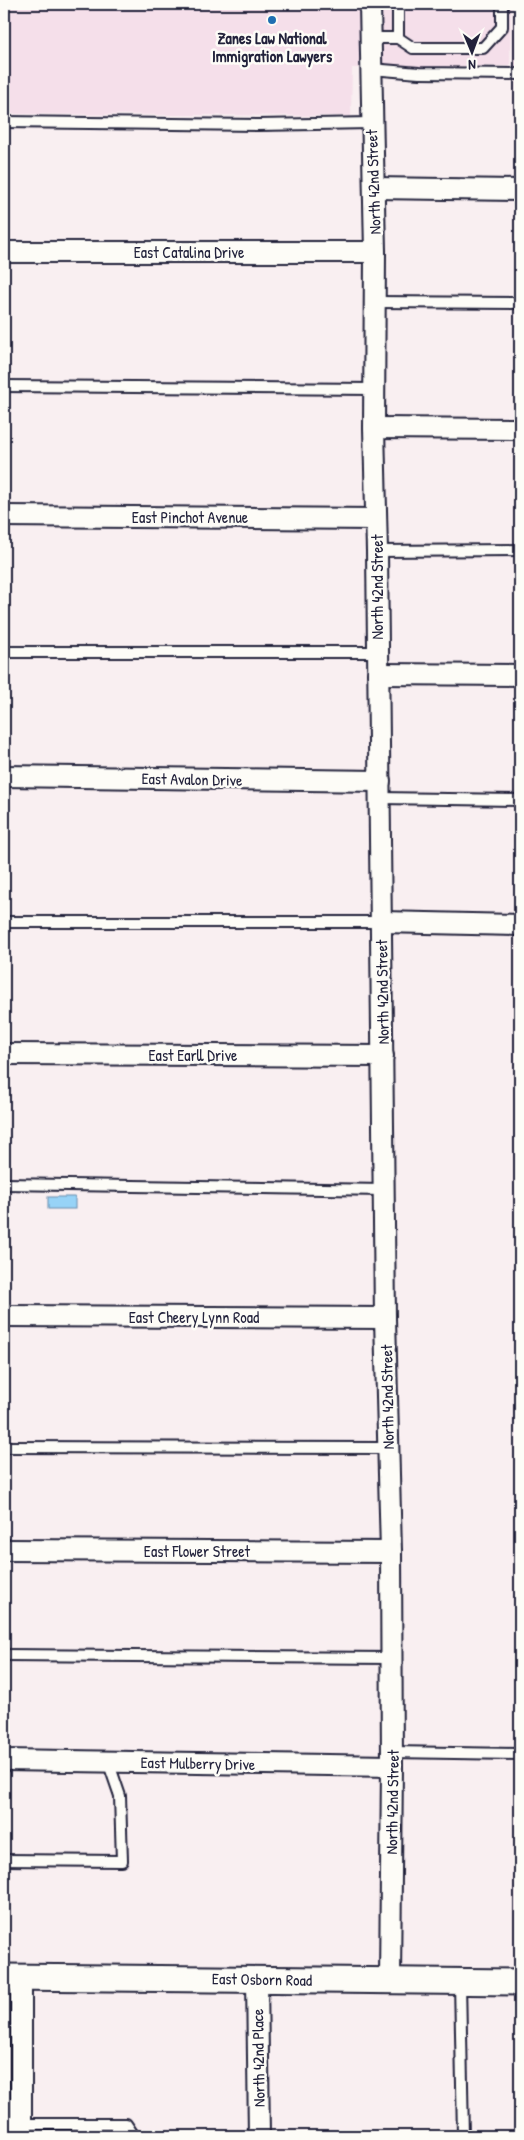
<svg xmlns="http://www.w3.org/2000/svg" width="524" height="2140" viewBox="0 0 524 2140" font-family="'Patrick Hand',sans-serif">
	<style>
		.built { fill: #f5dfea }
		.water { fill: #97d3f7; stroke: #688cac }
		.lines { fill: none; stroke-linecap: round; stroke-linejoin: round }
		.service-casing { stroke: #22223b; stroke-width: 14 }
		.minor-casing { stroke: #22223b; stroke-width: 24 }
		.tertiary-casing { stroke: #22223b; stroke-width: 29 }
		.service { stroke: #fdfcf7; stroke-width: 10 }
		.minor { stroke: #fdfcf7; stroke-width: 20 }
		.tertiary { stroke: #fdfcf7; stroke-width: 25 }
		.poi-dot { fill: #1f6fb2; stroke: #fdfcf7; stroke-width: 2 }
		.labels { text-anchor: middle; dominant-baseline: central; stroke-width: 5; stroke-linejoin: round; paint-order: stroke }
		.poi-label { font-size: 16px; font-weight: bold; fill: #22223b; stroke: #fdfcf7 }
		.street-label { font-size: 16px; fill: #22223b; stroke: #fdfcf7 }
	</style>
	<rect width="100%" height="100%" fill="#f9eff1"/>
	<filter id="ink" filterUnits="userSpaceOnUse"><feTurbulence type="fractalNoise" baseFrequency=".02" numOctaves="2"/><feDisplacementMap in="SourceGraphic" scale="10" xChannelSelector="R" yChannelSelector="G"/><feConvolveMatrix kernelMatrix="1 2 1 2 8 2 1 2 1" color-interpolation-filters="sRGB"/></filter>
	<g filter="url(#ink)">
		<g class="built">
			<path d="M4,4H511L510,66L352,68L351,116L4,114Z"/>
			<rect x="513" y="4" width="7" height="62"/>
		</g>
		<rect class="water" x="48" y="1197" width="27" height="12"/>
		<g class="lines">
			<defs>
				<g id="service">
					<path d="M371,38H398V4"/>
					<path d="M398,38L413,48H483L502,27V4"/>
					<path d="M371,69L419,73L520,74"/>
					<path d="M4,122L258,125L371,123"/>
					<path d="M375,302L520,303"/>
					<path d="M4,386L374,389"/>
					<path d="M377,551L520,550"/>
					<path d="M4,652H377"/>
					<path d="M380,798L520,800"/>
					<path d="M4,922H382"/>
					<path d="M4,1184L384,1190"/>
					<path d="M4,1447L388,1448"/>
					<path d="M4,1655L392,1658"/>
					<path d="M392,1752L520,1754"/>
					<path d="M4,1860L122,1861L120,1796L108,1761"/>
					<path d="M460,1982L463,2136"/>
					<path d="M21,2124H126L134,2136"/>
				</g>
				<g id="minor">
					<path d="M370,4L375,252L374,428L377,551L385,1318L391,1552L392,1766L390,1981"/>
					<path d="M374,188L520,190"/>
					<path d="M4,252H375"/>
					<path d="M374,428L520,429"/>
					<path d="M4,516L376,519"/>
					<path d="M378,674L520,675"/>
					<path d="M4,776L380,781"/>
					<path d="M382,922L520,925"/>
					<path d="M4,1054L383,1056"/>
					<path d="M4,1316L385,1318"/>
					<path d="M4,1550L391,1552"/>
					<path d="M4,1760L392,1766"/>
					<path d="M21,1977V2136"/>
					<path d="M257,1979L259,2136"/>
				</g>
				<path id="tertiary" d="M4,1977L520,1982"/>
			</defs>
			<use href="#service" class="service-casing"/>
			<use href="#minor" class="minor-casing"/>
			<use href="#tertiary" class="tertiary-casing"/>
			<use href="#service" class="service"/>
			<use href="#minor" class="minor"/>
			<use href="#tertiary" class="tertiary"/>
		</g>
	</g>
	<circle class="poi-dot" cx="272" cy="20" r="5"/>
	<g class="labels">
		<g class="poi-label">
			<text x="272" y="38">Zanes Law National<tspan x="272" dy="18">Immigration Lawyers</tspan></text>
		</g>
		<g class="street-label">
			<text transform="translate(373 182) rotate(-92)">North 42nd Street</text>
			<text x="189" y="252">East Catalina Drive</text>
			<text x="190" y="517">East Pinchot Avenue</text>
			<text transform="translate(377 587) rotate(-90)">North 42nd Street</text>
			<text transform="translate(192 779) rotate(1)">East Avalon Drive</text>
			<text transform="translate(382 992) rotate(-91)">North 42nd Street</text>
			<text x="193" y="1055">East Earll Drive</text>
			<text x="194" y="1317">East Cheery Lynn Road</text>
			<text transform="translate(387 1397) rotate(-91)">North 42nd Street</text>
			<text x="197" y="1551">East Flower Street</text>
			<text transform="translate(198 1763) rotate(1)">East Mulberry Drive</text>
			<text transform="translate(392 1802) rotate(-89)">North 42nd Street</text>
			<text transform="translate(262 1979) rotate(1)">East Osborn Road</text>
			<text transform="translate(258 2058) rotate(-91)">North 42nd Place</text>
		</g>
	</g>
	<rect width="524" height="2140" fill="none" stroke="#fdfcf7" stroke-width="20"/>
	<rect x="10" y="10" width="504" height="2120" fill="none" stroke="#22223b" stroke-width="2" filter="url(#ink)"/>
	<g transform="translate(472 52) rotate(179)" stroke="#fdfcf7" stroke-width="4" paint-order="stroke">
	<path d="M0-4L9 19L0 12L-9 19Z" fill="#22223b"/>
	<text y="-8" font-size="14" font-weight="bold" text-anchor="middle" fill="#22223b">N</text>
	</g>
</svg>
